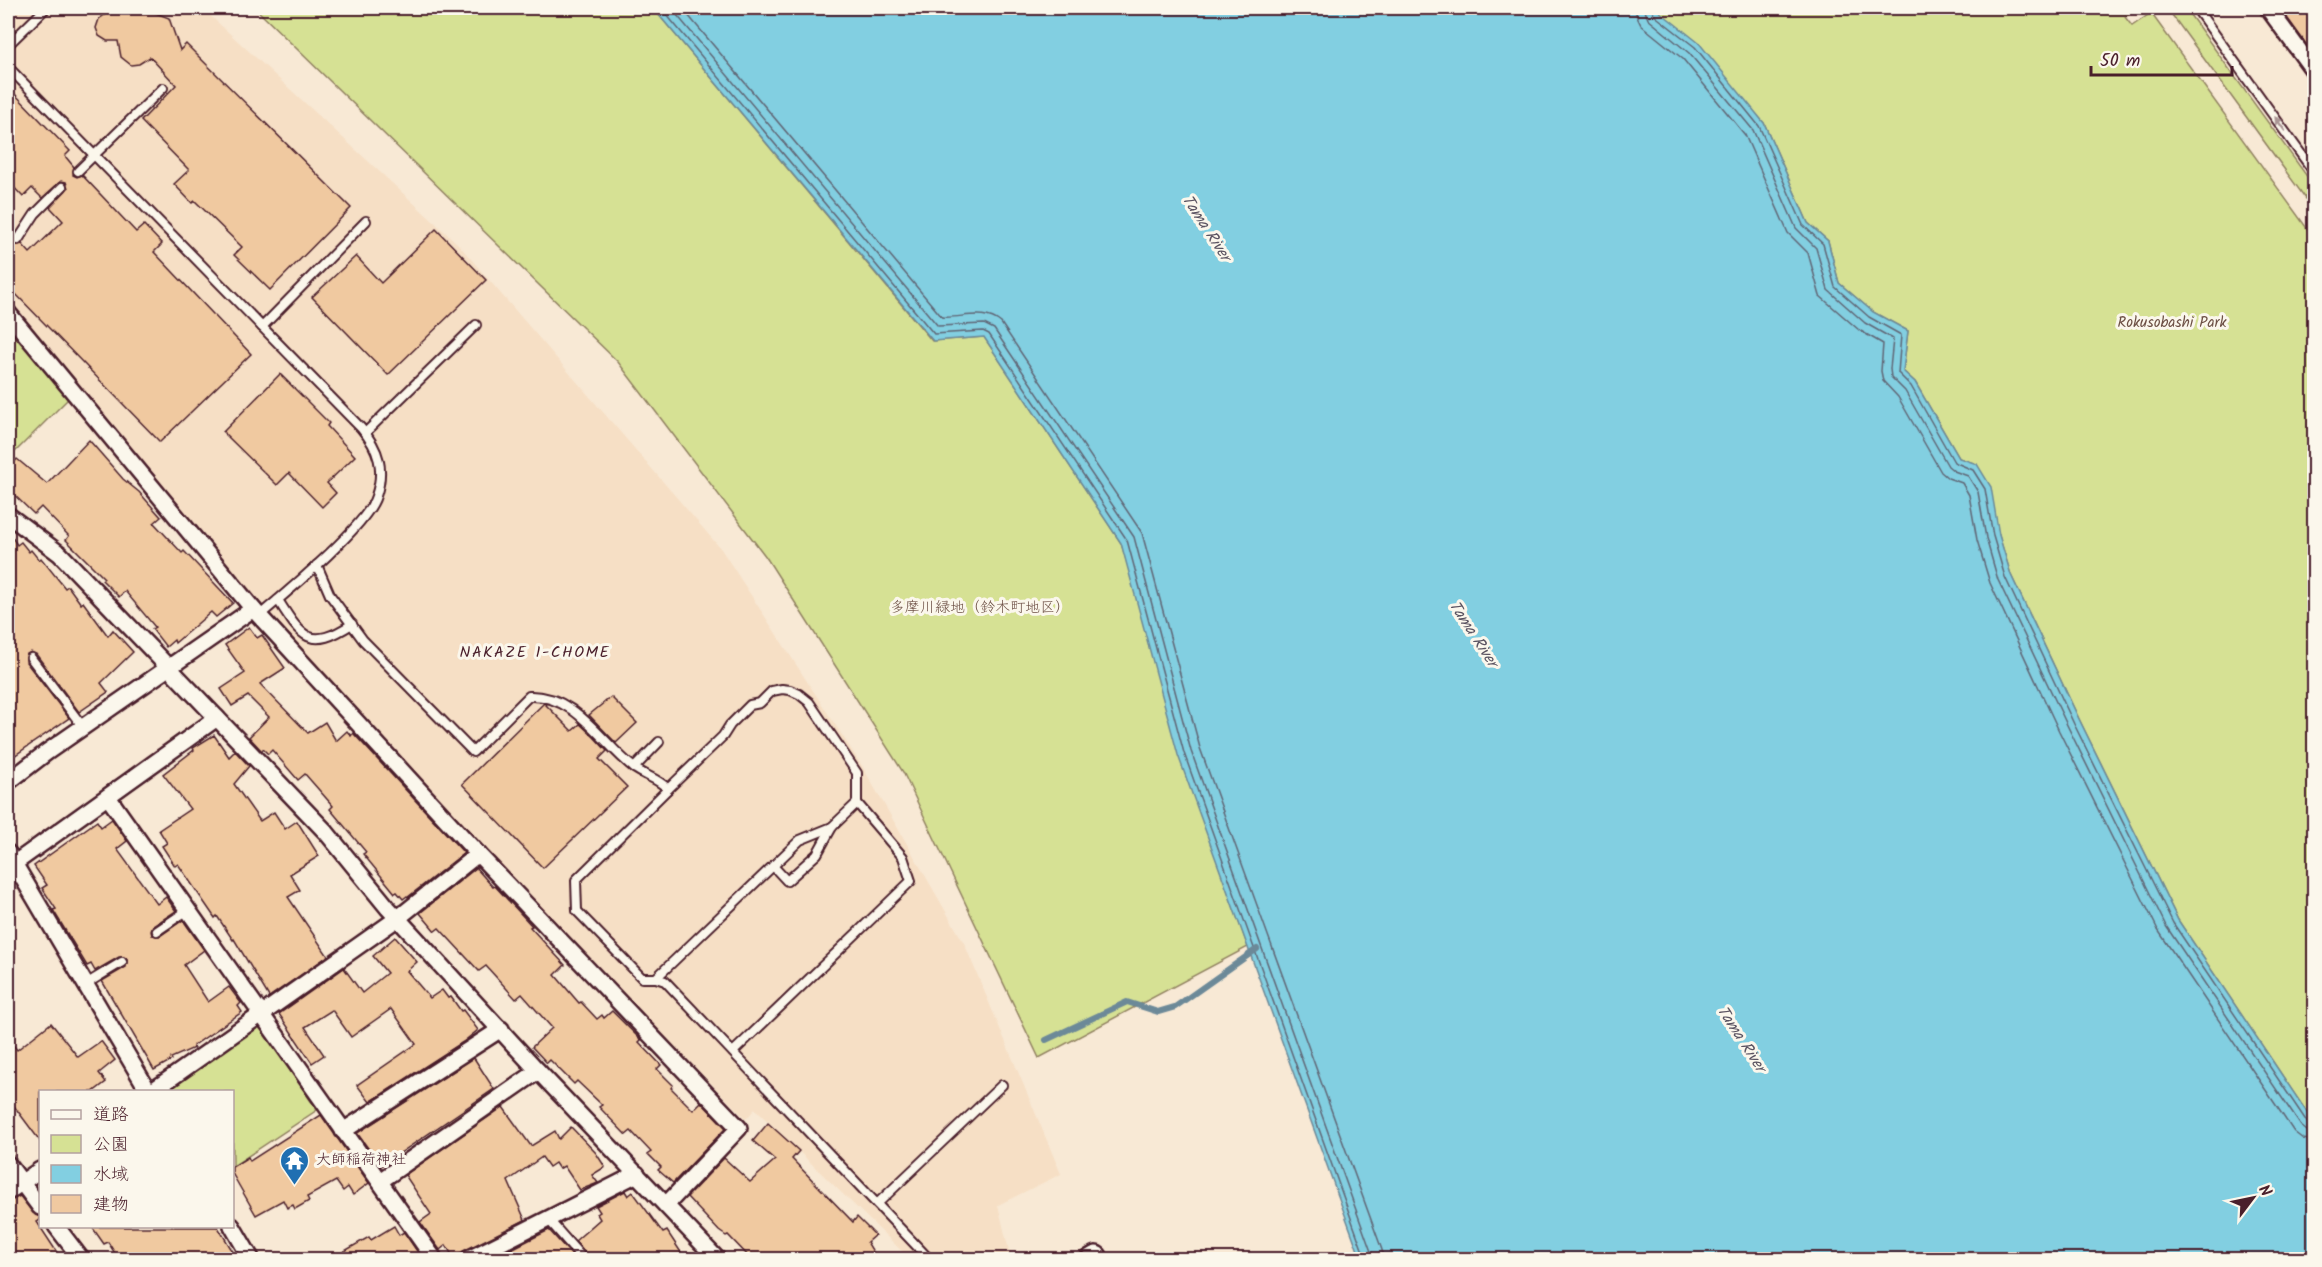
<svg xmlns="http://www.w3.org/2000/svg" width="2322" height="1267" viewBox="0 0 2322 1267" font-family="Kalam,'Klee One',sans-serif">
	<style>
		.built { fill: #f6dfc5 }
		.green { fill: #d6e194; stroke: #908060; stroke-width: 1.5 }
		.water { fill: #82cfe1; stroke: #6c8998; stroke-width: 1.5 }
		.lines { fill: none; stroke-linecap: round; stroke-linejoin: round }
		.shore { stroke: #606574; stroke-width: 1.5 }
		.stream { stroke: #6c8998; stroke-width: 6 }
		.building { fill: #f0c9a0; stroke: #4a1f2b; stroke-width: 1.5 }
		.lane-casing { stroke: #4a1f2b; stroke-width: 12 }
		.street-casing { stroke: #4a1f2b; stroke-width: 20 }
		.secondary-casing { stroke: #4a1f2b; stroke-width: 26 }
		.lane { stroke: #fbf7ec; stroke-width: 8 }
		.street { stroke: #fbf7ec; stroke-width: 15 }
		.secondary { stroke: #fbf7ec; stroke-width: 21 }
		.oneway { fill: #ab9695 }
		.labels { text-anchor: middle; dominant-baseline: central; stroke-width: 6; stroke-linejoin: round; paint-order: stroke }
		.park-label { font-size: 15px; fill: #6d5045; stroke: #fbf7ec }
		.poi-label { font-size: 15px; fill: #4a1f2b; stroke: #fbf7ec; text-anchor: start }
		.water-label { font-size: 16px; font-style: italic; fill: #5b5462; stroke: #fbf7ec }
		.neighbourhood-label { font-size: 16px; letter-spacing: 1.5px; fill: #4a1f2b; stroke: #fbf7ec }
	</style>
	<rect width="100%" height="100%" fill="#f8e9d5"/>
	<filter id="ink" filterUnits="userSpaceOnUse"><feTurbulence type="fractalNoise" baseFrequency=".0167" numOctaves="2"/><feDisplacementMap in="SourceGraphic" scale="12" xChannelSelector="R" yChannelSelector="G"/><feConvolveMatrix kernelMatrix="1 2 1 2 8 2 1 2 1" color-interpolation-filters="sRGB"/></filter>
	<g filter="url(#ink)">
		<path class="built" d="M8,8H202L458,244L721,549L862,766L964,943L1061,1174L998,1205L1011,1259H910L755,1109L746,1119L481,849L255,602L8,299Z"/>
		<g class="green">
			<path d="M255,8H653L932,341L984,337L1121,543L1211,844L1248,947L1039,1058L903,772L766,557L618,362Z"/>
			<path d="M1655,8H2136L2125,17L2132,26L2151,13L2314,238V1123L2178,920L2080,721L2011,575L1977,464L1959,458L1915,382L1903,371L1908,331L1873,312L1839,283L1828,241L1808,223L1764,123Z"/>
			<path d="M2167,8H2185L2314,186V210Z"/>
			<path d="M8,324L68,399L16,451L8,444Z"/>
			<path d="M254,1027L262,1029L317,1110L233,1166L232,1092H164Z"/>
		</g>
		<path class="water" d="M653,8H1655L1699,43L1764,123L1808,223L1828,241L1839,283L1873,312L1908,331L1903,371L1915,382L1959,458L1977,464L1991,487L1999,535L2011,575L2080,721L2178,920L2314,1123V1259H1361L1178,755L1121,543L984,337L933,341Z"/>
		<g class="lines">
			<g class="shore">
				<path d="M661,8L934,334L983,331L989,334L1127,540L1184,753L1366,1260"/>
				<path d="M671,8L938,326L984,324L994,329L1134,537L1191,751L1374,1260"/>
				<path d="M682,8L942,317C961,319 984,308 1001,323L1142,533L1200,748L1382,1250L1383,1260"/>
				<path d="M1635,8L1637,17L1641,25L1683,59L1745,135L1788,233L1808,253L1820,296L1859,330L1883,344L1881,371L1883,381L1898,397L1941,472L1948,478L1962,483L1969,495L1977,540L1990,583L2059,731L2158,930L2294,1132L2303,1139L2314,1141"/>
				<path d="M1644,8L1648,19L1689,53L1753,130L1796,228L1816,248L1828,290L1865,323L1893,339L1890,369L1891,377L1905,391L1948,466L1954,471L1968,476L1978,492L1986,538L1998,580L2068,727L2166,926L2301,1126L2307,1131L2314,1132"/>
				<path d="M1652,8L1654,15L1695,47L1759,126L1803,225L1823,244L1835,287L1869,317L1901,335L1898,373L1911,386L1954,462L1973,470L1985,489L1993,536L2005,577L2074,724L2173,923L2307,1122L2314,1125"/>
			</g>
			<path class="stream" d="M1046,1040L1127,1002L1158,1012L1175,1007L1257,949"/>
		</g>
		<g class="building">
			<path d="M124,8H148V10L169,18L180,50L186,44L351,208L270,290L234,255L242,247L195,201L192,203L174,184L189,170L141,121L176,85L150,57L139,64L131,65L121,57L118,41H107L99,36L96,28L99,19L106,14L126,12Z"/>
			<path d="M2280,8H2314V55Z"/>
			<path d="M8,87L70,151L65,156L74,167L73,175L77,177L82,175L136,232L144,225L162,244L154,252L251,354L160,442L8,286V229L14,235L12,240L14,245L22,244L30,253L63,221L50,207L68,188L66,182L61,181L42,198L32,188L23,197L8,181Z"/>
			<path d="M436,229L486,280L388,375L312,297L356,256L381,283Z"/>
			<path d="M280,374L329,423L327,426L355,456L327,483L336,493L322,507L289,473L277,485L223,432Z"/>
			<path d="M89,440L123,479L139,492L161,517L154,523L182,553L184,551L233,603L216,617L211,612L175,643L174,640L166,647L152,629L155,627L125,591L119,597L102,580L104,578L66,540L69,536L41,507L34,514L8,489V469L17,459L47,484Z"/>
			<path d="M8,531L17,545L21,542L29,552L31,550L39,560L41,558L65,588L68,586L81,604L83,602L108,636L113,630L133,652L101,683L108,692L79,712L36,654L31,652L27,654L26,662L69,718L8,760Z"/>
			<path d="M249,627L257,638L262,635L285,668L260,684L308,733L325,722L336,741L347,731L351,736L353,733L464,853L408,897L407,896L403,899L397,892L395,893L363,854L366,852L330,809L333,806L305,774L298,780L272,750L268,754L263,749L262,751L249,737L269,717L248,696L232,706L221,689L245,673L225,645Z"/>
			<path d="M611,697L637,723L616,743L589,715Z"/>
			<path d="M544,703L572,731L580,724L594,737L607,751L599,759L627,787L543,868L462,784Z"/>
			<path d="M214,735L229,757L235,751L249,766L234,784L260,821L274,812L285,829L297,821L319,856L290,874L300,890L288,897L328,956L269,997L234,939L233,940L217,916L215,918L178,864L175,866L162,846L167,843L159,830L190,809L163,774L194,750L193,748Z"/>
			<path d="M112,819L127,841L117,849L157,904L166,897L176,911L153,926L151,931L152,935L160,936L183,920L204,950L184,965L208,1002L229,987L241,1003L238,1006L242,1012L193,1046L194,1048L171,1058L172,1060L154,1070L102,981L126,967L127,959L124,957H119L95,971L91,964L87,966L53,910L56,909L42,888L47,885L34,866L97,821L101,827Z"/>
			<path d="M476,868L493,887L495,886L532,926L530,927L565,965L555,975L579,1003L581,1002L597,1019L602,1015L604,1018L612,1011L641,1040L639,1042L661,1065L657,1069L673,1085L671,1088L693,1110L701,1102L726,1128L673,1183L658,1170L661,1167L648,1154L651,1152L631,1131L626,1135L599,1107L602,1105L577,1081L574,1084L550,1060L547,1063L532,1047L552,1028L522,994L516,999L486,966L479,971L439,928L435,931L420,913Z"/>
			<path d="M395,937L417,962L407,971L430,998L442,990L448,998L451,997L461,1011L463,1010L478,1030L463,1042L370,1102L357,1085L416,1044L391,1009L351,1037L332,1010L305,1027L324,1055L312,1063L279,1014L344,968L362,993L387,973L373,956Z"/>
			<path d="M51,1023L78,1057L101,1041L115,1060L99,1073L106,1082L93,1092H40V1141L8,1098V1038L17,1050Z"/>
			<path d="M474,1058L494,1089L381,1166L357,1133Z"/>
			<path d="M503,1107L531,1146L555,1131L559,1139L571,1127L596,1153L605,1167L592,1175L598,1183L580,1190L564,1166L559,1169L555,1163L549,1167L542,1157L508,1181L525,1220L463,1251L457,1260H455L446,1245L440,1250L420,1222L431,1214L405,1175Z"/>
			<path d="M321,1115L369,1183L353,1195L348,1187L343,1191L336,1181L307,1197L309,1201L295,1209L293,1205L287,1208L283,1200L256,1215L237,1182L232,1173V1167L248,1157L250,1161Z"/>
			<path d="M768,1123L799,1151L792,1159L853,1222L857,1217L875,1235L867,1242L878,1260H752L728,1235L726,1236L719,1231L687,1197L724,1158L750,1182L775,1160L753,1141Z"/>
			<path d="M625,1191L628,1196L633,1192L663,1233L667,1231L686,1260H590L575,1241L600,1219L597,1214L600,1212L596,1206Z"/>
			<path d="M20,1196L33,1213L40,1217V1220L37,1222L62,1260H8V1202Z"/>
			<path d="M394,1226L399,1235L404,1232L423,1260H329L369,1237L371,1240Z"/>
			<path d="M92,1227H218L238,1260H119L108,1242L104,1244Z"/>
			<path d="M549,1230L576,1260H490L533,1238Z"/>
		</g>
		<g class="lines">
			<defs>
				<g id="lane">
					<path d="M2196,8L2314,172"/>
					<path d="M8,45L46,8"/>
					<path d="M8,67L361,428C379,449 385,469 376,496C368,525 286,593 260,615"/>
					<path d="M78,171L163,88"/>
					<path d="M18,240L35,214L62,187"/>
					<path d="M262,327L366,221"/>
					<path d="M365,433L476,325"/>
					<path d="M317,565L330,595L363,640L473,752L529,696C575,694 601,742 633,767C644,776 658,778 668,789L723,736L730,725L750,705L760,703L772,691L782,689L790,690L799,694L809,702L857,773V803L832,827L817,854L787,881L773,866"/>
					<path d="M278,600C302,638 310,651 352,624"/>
					<path d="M31,658L83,727"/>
					<path d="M634,768L659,742"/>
					<path d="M668,789L576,880L577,911L642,978H656L800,840L832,827"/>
					<path d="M157,931L188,910"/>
					<path d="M656,978L665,981L930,1260"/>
					<path d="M86,984L122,962"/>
					<path d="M733,1052L911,881L903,857L857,803"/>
					<path d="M877,1204L1002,1085"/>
					<path d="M548,1219L584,1260"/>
				</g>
				<g id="street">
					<path d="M2268,8L2314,71"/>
					<path d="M8,313L253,609L478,854L739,1128L666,1205"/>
					<path d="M8,515L60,554L326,832L388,908L538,1071L718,1260"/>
					<path d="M8,782L47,752L253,609"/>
					<path d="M108,797L435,1260"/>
					<path d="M8,853L149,1092"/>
					<path d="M8,868L217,718"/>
					<path d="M151,1092L398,918L478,854"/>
					<path d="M343,1131L501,1029"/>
					<path d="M8,1164L40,1207"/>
					<path d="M380,1181L538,1071"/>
					<path d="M8,1192L40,1170"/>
					<path d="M56,1226L82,1260"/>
					<path d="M232,1226L252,1260"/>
					<path d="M467,1260L637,1174"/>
				</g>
				<path id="secondary" d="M1091,1260L1096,1257"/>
			</defs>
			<use href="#lane" class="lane-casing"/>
			<use href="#street" class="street-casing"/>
			<use href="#secondary" class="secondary-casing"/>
			<use href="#lane" class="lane"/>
			<use href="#street" class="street"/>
			<use href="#secondary" class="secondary"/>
		</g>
		<defs><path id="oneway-solid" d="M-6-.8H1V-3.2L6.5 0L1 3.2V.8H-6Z" transform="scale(1.5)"/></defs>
		<use class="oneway" href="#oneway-solid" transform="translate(2280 124) rotate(-126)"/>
	</g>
	<defs>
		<symbol id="temple-pin" viewBox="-11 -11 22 30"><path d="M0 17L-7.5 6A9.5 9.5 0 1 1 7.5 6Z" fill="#1f6fb2" stroke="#fbf7ec"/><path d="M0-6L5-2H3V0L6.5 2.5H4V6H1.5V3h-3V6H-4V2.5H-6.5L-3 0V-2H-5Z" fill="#fff"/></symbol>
	</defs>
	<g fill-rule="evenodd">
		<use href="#temple-pin" x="278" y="1144" width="33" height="45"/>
	</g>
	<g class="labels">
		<g class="park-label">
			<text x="2172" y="323">Rokusobashi Park</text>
			<text x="980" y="608">多摩川緑地（鈴木町地区）</text>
		</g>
		<g class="poi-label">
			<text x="316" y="1160">大師稲荷神社</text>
		</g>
		<g class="water-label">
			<text transform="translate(1206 228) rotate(57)">Tama River</text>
			<text transform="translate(1473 634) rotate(57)">Tama River</text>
			<text transform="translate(1741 1039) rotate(57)">Tama River</text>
		</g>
		<g class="neighbourhood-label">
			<text x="535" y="652">NAKAZE 1-CHOME</text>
		</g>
	</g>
	<rect width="2322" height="1267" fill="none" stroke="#fbf7ec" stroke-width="30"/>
	<rect x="15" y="15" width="2292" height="1237" fill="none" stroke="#4a1f2b" stroke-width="2" filter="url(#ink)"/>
	<rect x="39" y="1090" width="195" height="138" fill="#fbf7ec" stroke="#b4a19f" stroke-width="1.5"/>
	<rect x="51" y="1110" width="30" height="9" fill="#fbf7ec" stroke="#b4a19f" stroke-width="1.5"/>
	<text x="93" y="1120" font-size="18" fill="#4a1f2b">道路</text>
	<rect x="51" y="1135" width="30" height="18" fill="#d6e194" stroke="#b4a19f" stroke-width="1.5"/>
	<text x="93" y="1150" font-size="18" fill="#4a1f2b">公園</text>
	<rect x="51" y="1165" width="30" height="18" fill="#82cfe1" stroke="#b4a19f" stroke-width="1.5"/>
	<text x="93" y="1180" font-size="18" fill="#4a1f2b">水域</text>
	<rect x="51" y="1195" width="30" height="18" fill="#f0c9a0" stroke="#b4a19f" stroke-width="1.5"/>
	<text x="93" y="1210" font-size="18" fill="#4a1f2b">建物</text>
	<g transform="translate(2253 1198) rotate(58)" stroke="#fbf7ec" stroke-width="4.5" paint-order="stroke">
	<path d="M0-4.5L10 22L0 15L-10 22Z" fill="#4a1f2b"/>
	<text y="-9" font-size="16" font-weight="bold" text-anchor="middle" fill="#4a1f2b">N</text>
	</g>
	<path d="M2091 66v9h141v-9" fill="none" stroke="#4a1f2b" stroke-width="3"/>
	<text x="2100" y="66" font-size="18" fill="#4a1f2b" stroke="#fbf7ec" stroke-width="4.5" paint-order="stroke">50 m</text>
</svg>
